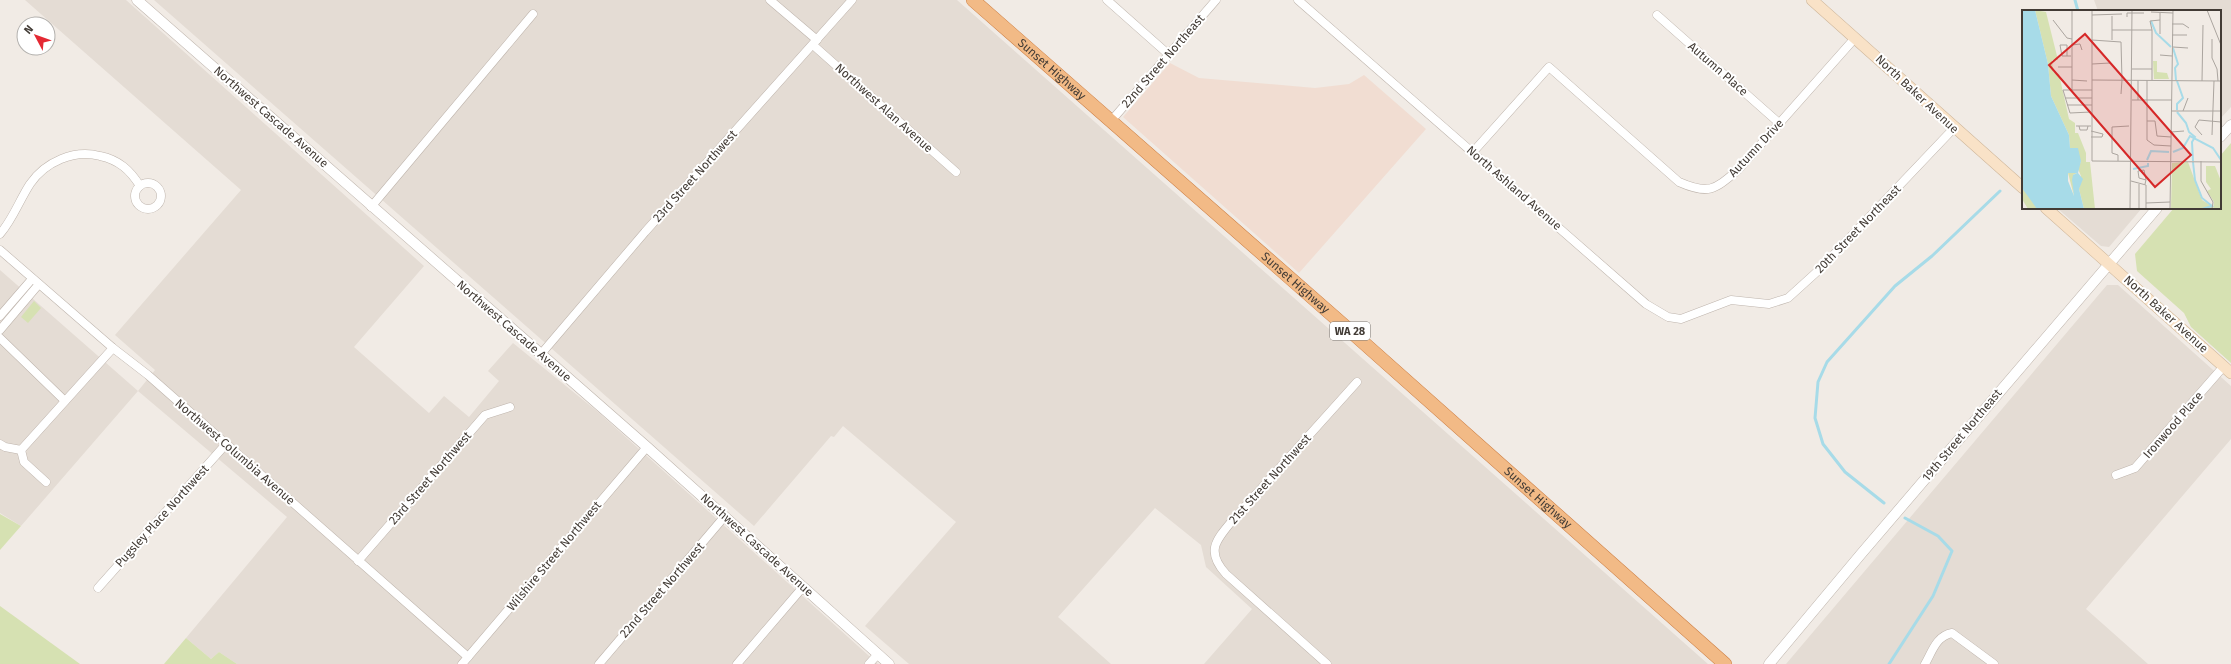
<svg xmlns="http://www.w3.org/2000/svg" width="2231" height="664" viewBox="0 0 2231 664" font-family="'Fira Sans',sans-serif">
	<style>
		.residential { fill: #e4dcd4 }
		.commercial { fill: #f1ddd2 }
		.green { fill: #d6e1b2 }
		.lines { fill: none; stroke-linecap: round; stroke-linejoin: round }
		.stream { stroke: #a7dbe8; stroke-width: 3 }
		.minor-casing { stroke: #beb4ac; stroke-width: 9 }
		.tertiary-casing { stroke: #beb4ac; stroke-width: 11 }
		.secondary-casing { stroke: #cfb79b; stroke-width: 12 }
		.trunk-casing { stroke: #cd7e43; stroke-width: 14 }
		.minor { stroke: #fff; stroke-width: 8 }
		.tertiary { stroke: #fff; stroke-width: 10 }
		.secondary { stroke: #f9e2c7; stroke-width: 11 }
		.trunk { stroke: #f2ba86; stroke-width: 13 }
		.labels { text-anchor: middle; dominant-baseline: central; stroke-width: 4; stroke-linejoin: round; paint-order: stroke }
		.shield { fill: #fff; stroke: #7b7672; stroke-width: 1 }
		.shield-label { font-size: 11px; font-weight: bold; fill: #423b35 }
		.street-label { font-size: 12px; fill: #423b35; stroke: #fff }
		.inset-river { fill: none; stroke: #a7dbe8; stroke-width: 2 }
		.inset-road { fill: none; stroke: #aba59f; stroke-width: 1 }
		.view { fill: #d62828; fill-opacity: 0.15; stroke: #d62828; stroke-width: 2 }
		.inset-edge { fill: none; stroke: #423b35; stroke-width: 2 }
	</style>
	<rect width="100%" height="100%" fill="#f1ebe5"/>
	<g class="residential">
		<path d="M25,0H126L424,266L354,347L429,413L444,396L469,417L499,381L488,371L513,343L598,412L878,664H237L219,652L211,659L186,638L287,517L138,391L21,526L0,513V270L138,391L155,370L115,335L241,190Z"/>
		<path d="M154,0H957L1708,664H1204L1252,609L1206,567L1201,545L1155,508L1058,617L1111,664H909L865,626L956,522L843,426L834,437L831,436L754,526Z"/>
		<path d="M2094,0H2231V107L2220,119V11H2098Z"/>
		<path d="M2057,208H2142L2109,247L2101,246Z"/>
		<path d="M2107,285H2118L2231,386V439L2086,609L2148,664H1786Z"/>
	</g>
	<path class="commercial" d="M1170,63L1199,78L1315,88L1349,84L1364,75L1426,129L1299,273L1123,117Z"/>
	<g class="green">
		<path d="M2231,143V363L2191,327L2184,313L2137,271L2135,254L2174,208H2220V156Z"/>
		<path d="M34,301L41,308L28,323L21,317Z"/>
		<path d="M0,514L21,526L0,550Z"/>
		<path d="M0,606L80,664H0Z"/>
		<path d="M186,638L211,659L219,652L237,664H164Z"/>
	</g>
	<g class="lines">
		<g class="stream">
			<path d="M2075,0L2078,11"/>
			<path d="M1884,503L1845,472L1823,444L1815,418L1818,382L1827,362L1895,286L1932,256L2000,191"/>
			<path d="M1889,664L1933,596L1952,551L1938,536L1905,518"/>
		</g>
		<defs>
			<g id="minor">
				<path d="M770,0L817,40"/>
				<path d="M1107,0L1168,54"/>
				<path d="M1298,0L1646,304L1668,317L1681,319L1731,300L1769,304L1788,298L1820,269L1954,128"/>
				<path d="M1657,15L1779,123"/>
				<path d="M813,45L956,172"/>
				<path d="M1111,121L1216,0"/>
				<path d="M1473,152L1549,67L1679,182C1709,195 1714,190 1738,170L1855,38"/>
				<circle cx="148" cy="196" r="13"/>
				<path d="M371,207L533,14"/>
				<path d="M0,234C13,219 19,201 30,184C45,162 74,149 100,156C119,160 130,170 140,186"/>
				<path d="M0,250L113,348L148,375L468,657"/>
				<path d="M0,316L32,279"/>
				<path d="M0,330L39,284"/>
				<path d="M0,338L65,401"/>
				<path d="M541,354L645,232L852,0"/>
				<path d="M0,444L5,447L21,450L113,348"/>
				<path d="M21,450L24,462L46,482"/>
				<path d="M2116,475L2135,468L2224,366"/>
				<path d="M358,561L485,415L510,407"/>
				<path d="M98,588L226,444"/>
				<path d="M462,664L647,447"/>
				<path d="M599,664L725,516"/>
				<path d="M737,664L803,587"/>
				<path d="M869,664L878,654"/>
				<path d="M1327,664L1226,574C1206,552 1215,541 1232,521L1357,382"/>
				<path d="M1925,664C1932,652 1936,636 1952,633L1994,664"/>
			</g>
			<g id="tertiary">
				<path d="M137,0L647,447L889,664"/>
				<path d="M2220,137L2231,125"/>
				<path d="M1769,664L1861,554L2157,208"/>
			</g>
			<g id="secondary">
				<path d="M1812,0L2023,188"/>
				<path d="M2046,208L2231,373"/>
			</g>
			<g id="trunk">
				<path id="s1" d="M973,0L1356,336L1725,664"/>
			</g>
		</defs>
		<use href="#minor" class="minor-casing"/>
		<use href="#tertiary" class="tertiary-casing"/>
		<use href="#secondary" class="secondary-casing"/>
		<use href="#trunk" class="trunk-casing"/>
		<use href="#minor" class="minor"/>
		<use href="#tertiary" class="tertiary"/>
		<use href="#secondary" class="secondary"/>
		<use href="#trunk" class="trunk"/>
	</g>
	<g class="labels">
		<rect class="shield" x="1330" y="322" width="40" height="18" rx="3"/>
		<g class="shield-label">
			<text x="1350" y="331">WA 28</text>
		</g>
		<g class="street-label">
			<text transform="translate(1163 61) rotate(-49)">22nd Street Northeast</text>
			<text transform="translate(1718 69) rotate(41)">Autumn Place</text>
			<text stroke="none"><textPath href="#s1" startOffset="105">Sunset Highway</textPath></text>
			<text transform="translate(1917 94) rotate(43)">North Baker Avenue</text>
			<text transform="translate(884 108) rotate(42)">Northwest Alan Avenue</text>
			<text transform="translate(271 117) rotate(41)">Northwest Cascade Avenue</text>
			<text transform="translate(1756 148) rotate(-47)">Autumn Drive</text>
			<text transform="translate(695 176) rotate(-48)">23rd Street Northwest</text>
			<text transform="translate(1514 188) rotate(41)">North Ashland Avenue</text>
			<text transform="translate(1858 229) rotate(-46)">20th Street Northeast</text>
			<text stroke="none"><textPath href="#s1" startOffset="429">Sunset Highway</textPath></text>
			<text transform="translate(2166 314) rotate(42)">North Baker Avenue</text>
			<text transform="translate(514 331) rotate(41)">Northwest Cascade Avenue</text>
			<text transform="translate(2173 425) rotate(-49)">Ironwood Place</text>
			<text transform="translate(1962 435) rotate(-50)">19th Street Northeast</text>
			<text transform="translate(235 452) rotate(41)">Northwest Columbia Avenue</text>
			<text transform="translate(430 478) rotate(-49)">23rd Street Northwest</text>
			<text transform="translate(1270 479) rotate(-48)">21st Street Northwest</text>
			<text stroke="none"><textPath href="#s1" startOffset="753">Sunset Highway</textPath></text>
			<text transform="translate(162 516) rotate(-48)">Pugsley Place Northwest</text>
			<text transform="translate(757 545) rotate(42)">Northwest Cascade Avenue</text>
			<text transform="translate(554 556) rotate(-50)">Wilshire Street Northwest</text>
			<text transform="translate(662 590) rotate(-49)">22nd Street Northwest</text>
		</g>
	</g>
	<g transform="translate(2022 10)">
		<rect width="199" height="199" fill="#f1ebe5"/>
		<path d="M13,0L24,2L36,50H30L31,62L37,64L47,109L53,113V123H56L64,143V152H68L73,199H62L57,179L59,166L56,159L59,151L48,138L47,125L29,86L26,54ZM131,51H135V62L145,63L147,69H132ZM166,152L180,190L191,197L190,199H149L150,153ZM184,156H193L199,171V199H191L192,192L185,181L189,179L184,172ZM46,163H55L51,165L52,186ZM0,178L11,190L15,199H6L0,189Z" fill="#d6e1b2"/>
		<path d="M0,0H13L26,54L29,86L47,125L48,138H56L59,151L56,163L61,169L57,179L62,199H15L0,178ZM46,163H55L51,165L50,170L52,186L46,171Z" fill="#a7dbe8" fill-rule="evenodd"/>
		<path class="inset-river" d="M129,11L134,23L149,37M151,38L156,54L153,58L154,70M155,71L161,88L155,94V100M155,102L164,113L167,122L173,127L170,132L171,151M151,142L161,138L168,126L191,138L199,150M125,150L129,141L147,142M171,152L173,170L180,188L190,196L180,199M111,159L126,156V153"/>
		<path class="inset-road" d="M37,0H50M70,0V151L199,152M185,0L199,35M129,2L151,3M70,5L100,4M105,7V3H122M31,10L45,28L50,29M150,14H161L167,18M90,20H130M138,24V3M150,25H165M190,29V48L195,59L196,71M70,30L99,32L100,70M90,30V6M50,35L58,34L60,40M151,37L166,38M138,45L150,46M45,46V35H38L40,46H49M70,54L88,53M36,57H50M110,59H130M50,70L65,71M70,70L199,71M125,70V130L132,135L149,136M130,70V20L128,11L138,10M180,71L181,15M50,80V0M99,84L100,70M43,88H70M110,90H150M116,90V70M45,95H70M150,101H199M161,101L166,88M69,102L48,103L41,80H70M125,111H133L135,126L149,127M54,116H69M57,116L58,120H65L66,116M149,122L162,121M180,125L173,117L177,110L199,112M190,125L192,71M69,127H80L81,124L69,121M96,151V145L90,143V117L107,116M179,151V171L191,192L190,199M109,171L124,175V199M123,174L124,170L122,160L116,161L117,168L124,170M124,193L148,192M108,199L110,0M117,199V174M148,199L151,0"/>
		<path class="view" d="M63,24L169,145L133,177L27,55Z"/>
		<rect width="199" height="199" class="inset-edge"/>
	</g>
	<g transform="translate(36 36) rotate(311)"><circle r="19" fill="#ffffff" stroke="#b3b1ae"/>
	<path d="M0-3L7 15L0 10L-7 15Z" fill="#e42933"/>
	<text y="-6" font-size="11" font-weight="bold" text-anchor="middle" fill="#423b35">N</text>
	</g>
</svg>
